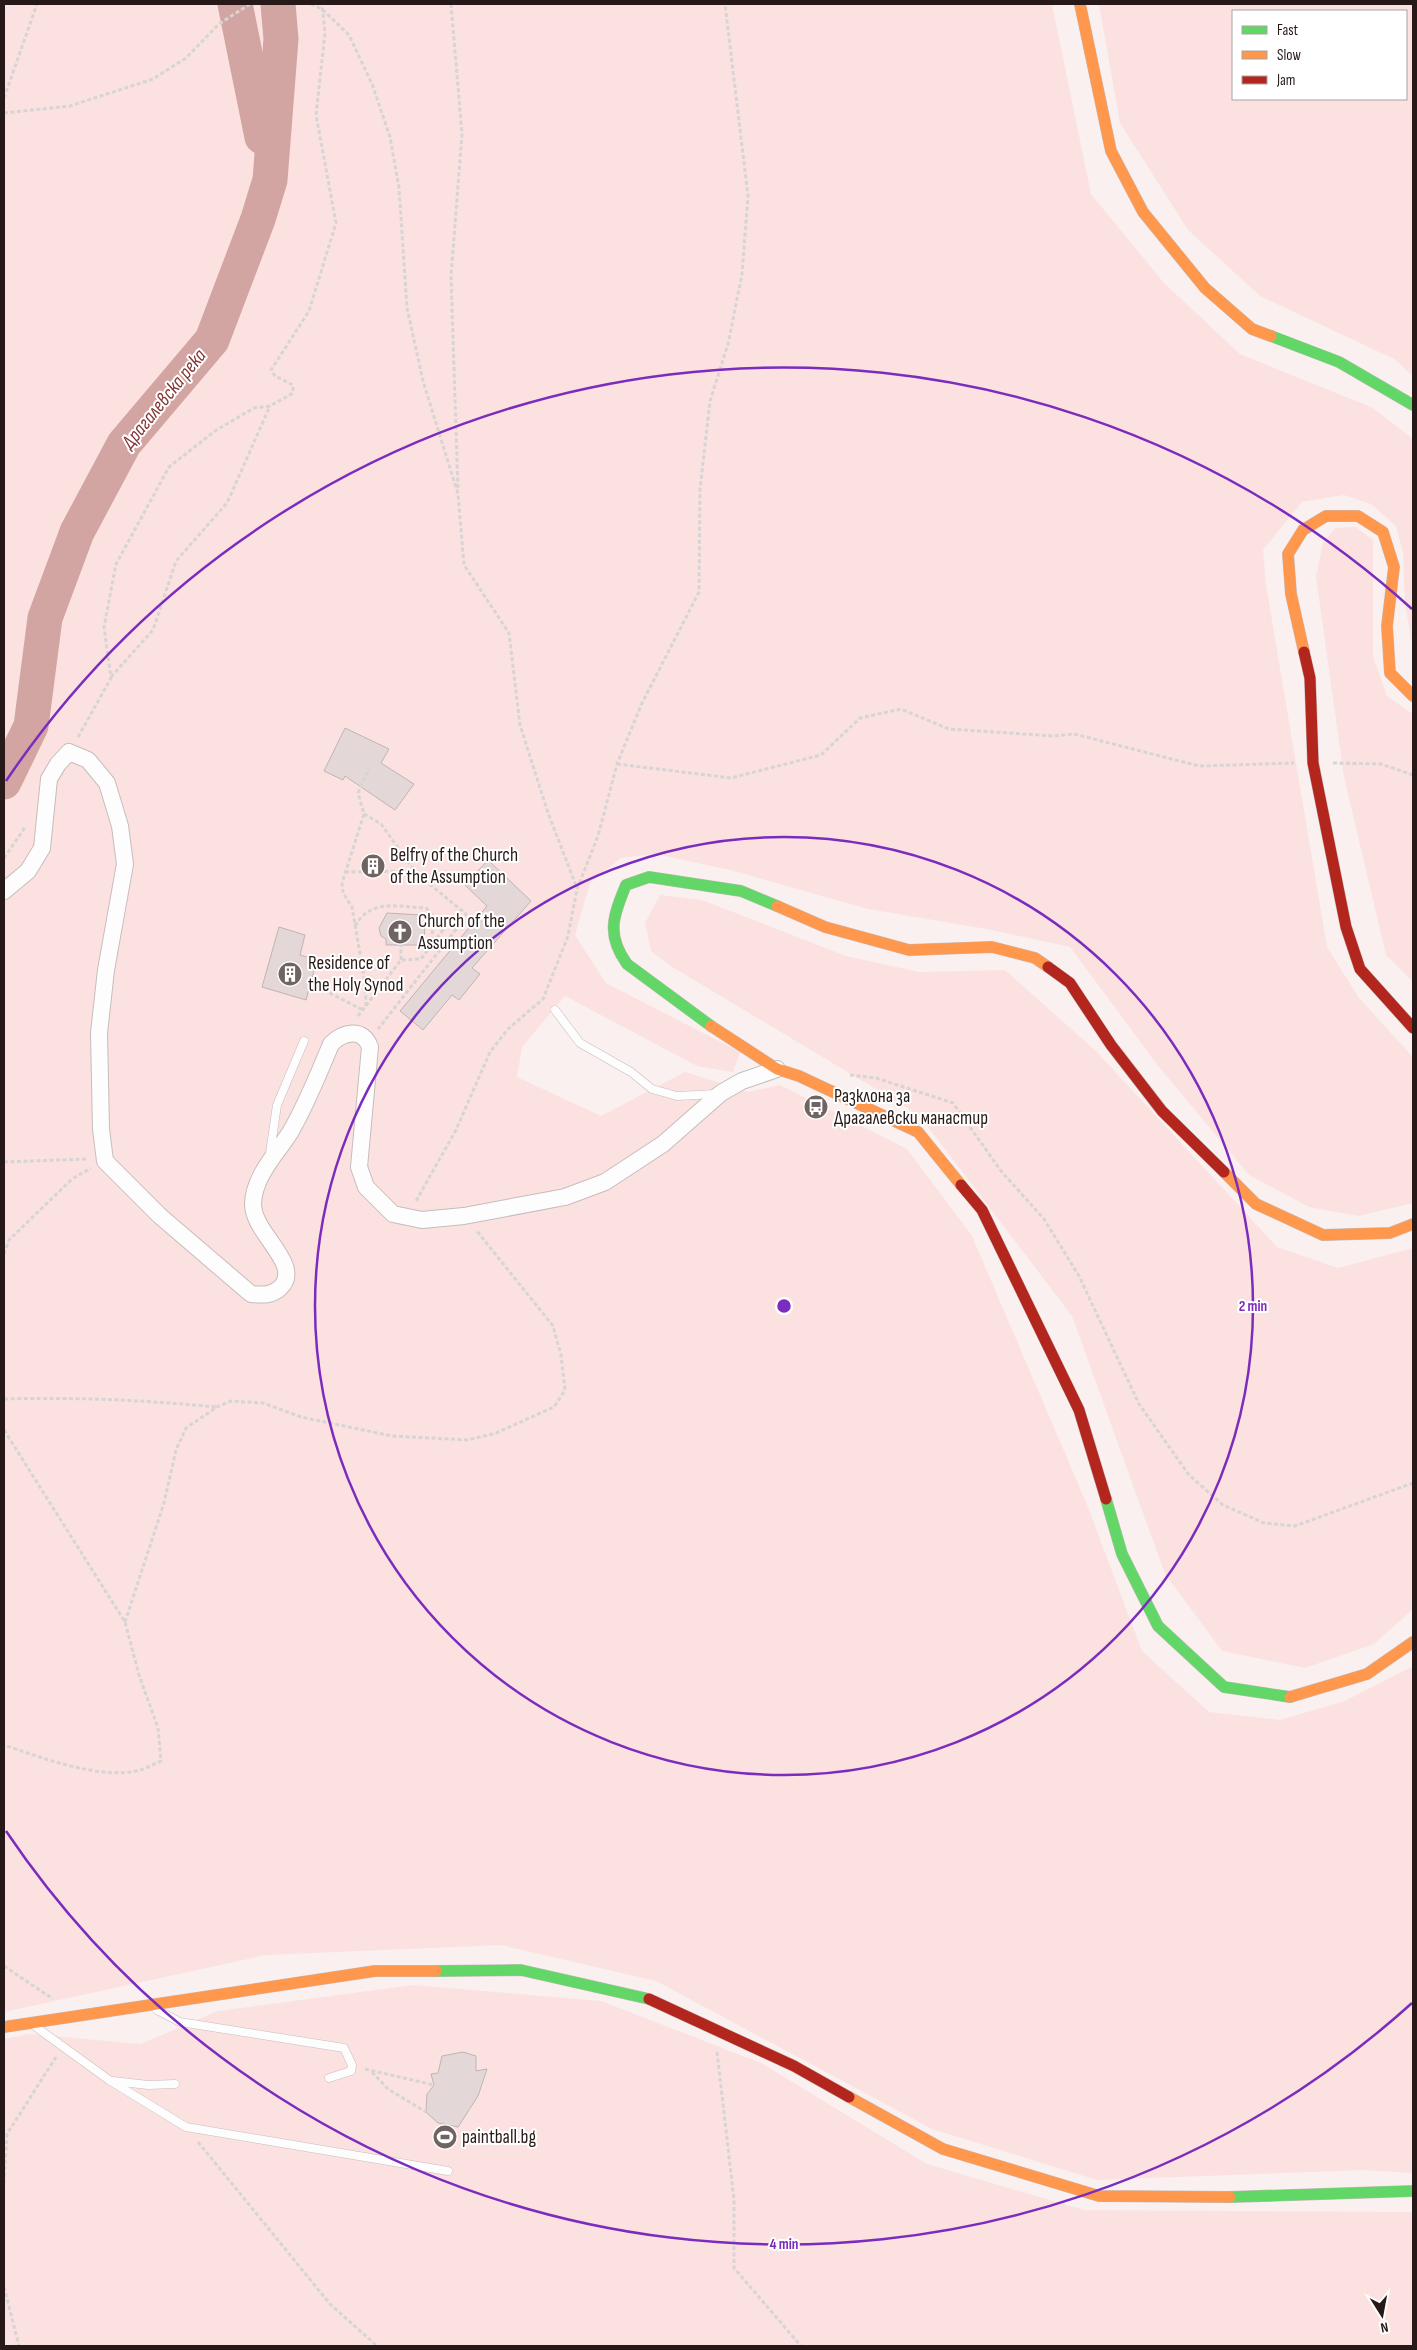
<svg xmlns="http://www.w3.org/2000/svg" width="1417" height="2350" viewBox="0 0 1417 2350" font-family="'Sofia Sans Condensed',sans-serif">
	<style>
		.green { fill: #fbe2e0; fill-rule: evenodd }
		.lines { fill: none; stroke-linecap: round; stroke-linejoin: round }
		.river { stroke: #d2a5a2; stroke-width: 35 }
		.building { fill: #e3d8d7; stroke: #bfb4b3 }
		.lane-casing { stroke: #c7bcbb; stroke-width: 9 }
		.street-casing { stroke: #c7bcbb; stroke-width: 18 }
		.fast-casing { stroke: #c7bcbb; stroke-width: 12 }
		.slow-casing { stroke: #c7bcbb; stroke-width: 12 }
		.jam-casing { stroke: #c7bcbb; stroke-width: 12 }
		.path { stroke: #d8d4d4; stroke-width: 3; stroke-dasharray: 4 2.5; stroke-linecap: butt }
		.lane { stroke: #fefdfd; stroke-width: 8 }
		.street { stroke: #fefdfd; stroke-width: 16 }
		.fast { stroke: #63d668; stroke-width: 11 }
		.slow { stroke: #ff974d; stroke-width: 11 }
		.jam { stroke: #b3261e; stroke-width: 11 }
		.ring { fill: none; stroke: #7b2cbf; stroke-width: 2.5 }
		.labels { text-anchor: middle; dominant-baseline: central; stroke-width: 4; stroke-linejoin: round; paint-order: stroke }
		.poi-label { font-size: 19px; fill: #271918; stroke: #fff; text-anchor: start }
		.water-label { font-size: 20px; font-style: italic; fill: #823635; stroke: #fff }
		.centre { fill: #7b2cbf; stroke: #fff; stroke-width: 2.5 }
		.ring-label { font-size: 15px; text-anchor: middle; font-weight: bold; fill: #7b2cbf; stroke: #fff; stroke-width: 4; stroke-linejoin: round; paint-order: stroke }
	</style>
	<rect width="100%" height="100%" fill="#f9f0ef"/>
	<g class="green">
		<path d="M4,4H1052L1091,194L1164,283L1240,354L1373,408L1413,439V649L1405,604L1403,552L1396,526L1371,504L1344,495L1302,502L1263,550L1266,585L1327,947L1359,998L1413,1057V1203L1359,1216L1309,1207L1249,1175L1159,1067L1070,947L987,929L868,909L730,870L656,854L621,858L590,883L575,935L606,983L740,1052L733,1072L697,1066L565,996L522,1047L517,1077L601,1116L685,1072L748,1092L780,1085L907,1149L972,1236L1088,1507L1142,1651L1209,1712L1280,1720L1345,1701L1413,1666V2173L1365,2170L1097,2180L932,2129L656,1981L501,1945L266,1955L4,2012Z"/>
		<path d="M1099,4H1413V376L1394,359L1260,296L1188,230L1120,123ZM1406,11V99H1233V11Z"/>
		<path d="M1355,527L1373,540V657L1387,696L1413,714V982L1386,955L1344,777L1316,577L1323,543L1335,528Z"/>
		<path d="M660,895L702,900L846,956L919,972L1005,970L1096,1051L1277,1247L1338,1268L1413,1248V1609L1374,1644L1305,1668L1222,1651L1165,1574L1072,1316L919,1115L669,965L651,951L645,923Z"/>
		<path d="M413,1985L601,2001L761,2063L927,2164L1084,2210L1413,2212V2346H4V2039L29,2034L141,2044L218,2011Z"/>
	</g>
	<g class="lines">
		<g class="river">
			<path d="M235,4L262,137"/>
			<path d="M4,782L31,726L45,618L77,532L124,444L212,340L258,219L270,180L281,39L278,4"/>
		</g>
	</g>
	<g class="building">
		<path d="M345,728L389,749L381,763L414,784L395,810L345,776L343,780L324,771Z"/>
		<path d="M488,860L531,901L472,968L480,974L459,1000L452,995L423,1030L400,1011L487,906L465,885Z"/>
		<path d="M387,913L421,915V921L425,922L424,945H386V939L381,936L379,928Z"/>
		<path d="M279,927L305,935L300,955L317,960L306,1000L262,987Z"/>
		<path d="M463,2052L476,2056V2071L487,2069L478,2096L458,2127L438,2123L426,2112L427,2094L434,2085L431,2074L438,2073L442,2056Z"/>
	</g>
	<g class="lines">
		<defs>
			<g id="lane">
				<path d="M555,1010L580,1043L631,1072L652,1089L677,1096L716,1094"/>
				<path d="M270,1153L277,1105L304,1041"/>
				<path d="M157,2010L180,2022L344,2048L352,2065L351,2071L329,2078"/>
				<path d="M36,2027L109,2080L186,2127L448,2171"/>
				<path d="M113,2081L148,2085L175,2084"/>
			</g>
			<path id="street" d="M4,891L28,871L42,848L49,779L58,764L69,752L88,760L107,783L120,826L125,864L106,970L99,1033L101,1129L105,1161L160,1216L251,1294C262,1295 271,1296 280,1288C304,1265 253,1234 253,1204C254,1175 277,1154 291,1131C307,1103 319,1073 331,1044C343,1032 363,1027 370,1047L359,1167L366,1187L393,1214L422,1220L464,1216L565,1197L605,1182L663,1144L721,1093L742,1081L777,1069"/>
			<g id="fast">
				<path d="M1271,336L1339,362L1413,405"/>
				<path d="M711,1026L627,964C606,935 613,916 626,885L649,877L741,891L777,906"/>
				<path d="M1106,1499L1122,1554L1158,1626L1224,1687L1290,1697"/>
				<path d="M436,1971L521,1970L649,1999"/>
				<path d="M1230,2197L1413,2191"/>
			</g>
			<g id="slow">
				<path d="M1080,4L1111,151L1143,212L1205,288L1252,329L1271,336"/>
				<path d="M1304,652L1291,594L1288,554L1303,530L1326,516H1358L1383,532L1394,567L1387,626L1390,673L1413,696"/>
				<path d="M777,906L825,927L909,950L992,947L1035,958L1048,967"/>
				<path d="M711,1026L777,1069L799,1076L918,1132L961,1185"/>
				<path d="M1224,1172L1256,1204L1323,1235L1390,1233L1413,1224"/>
				<path d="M1290,1697L1367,1674L1413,1642"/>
				<path d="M4,2027L375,1971H436"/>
				<path d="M849,2097L943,2149L1099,2196L1230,2197"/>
			</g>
			<g id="jam">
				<path d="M1304,652L1310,678L1313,763L1346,927L1360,969L1413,1028"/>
				<path d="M1048,967L1070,983L1111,1045L1162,1111L1224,1172"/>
				<path d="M961,1185L982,1210L1079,1410L1106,1499"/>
				<path d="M649,1999L794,2066L849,2097"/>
			</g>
		</defs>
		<use href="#lane" class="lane-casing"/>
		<use href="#street" class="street-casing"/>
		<use href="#fast" class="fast-casing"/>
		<use href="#slow" class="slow-casing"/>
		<use href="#jam" class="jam-casing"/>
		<g class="path">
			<path d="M311,4L322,9L349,35L372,84L390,137L399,188L407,308L423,381L458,494L464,565L509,633L520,725L548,813L577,888"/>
			<path d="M451,4L462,134L451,276L458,490"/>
			<path d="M4,98L37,4"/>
			<path d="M4,113L70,106L153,79L186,58L219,24L250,4"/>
			<path d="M111,677L153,630L176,561L227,503L270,406"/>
			<path d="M78,737L111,678L104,627L116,564L169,467L215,431L254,408L270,406L293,393V385L275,376L271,370L309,311L336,223L316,115L325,33L322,4"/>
			<path d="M1333,763L1381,764L1413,775"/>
			<path d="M617,764L731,778L821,755L860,718L901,709L949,729L1054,736L1074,734L1199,766L1294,763"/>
			<path d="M364,814L381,824L416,873L466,914L461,923L378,1029"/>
			<path d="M4,858L26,826"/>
			<path d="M345,872L408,871L414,873"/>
			<path d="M355,926C371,898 398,907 426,908L434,917L431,946"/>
			<path d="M401,960V945"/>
			<path d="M318,987L363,1010"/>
			<path d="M366,1006L365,983L352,907L343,893L342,883L364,814L358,793L369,768"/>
			<path d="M358,1016L401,960L421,959L453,917L461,923"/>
			<path d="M850,1075L876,1078L953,1103L1001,1171L1044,1219L1079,1276L1139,1404L1189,1475L1223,1505L1264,1523L1295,1526L1413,1483"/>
			<path d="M4,1162L87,1159"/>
			<path d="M416,1201L456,1130L490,1052L508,1029L543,999L568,936L577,889L598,836L617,764L642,703L699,592L700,489L710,401L728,344L742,274L748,196L725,4"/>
			<path d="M4,1254L9,1240L72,1179L91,1168"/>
			<path d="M4,1399C77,1397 144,1400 216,1407"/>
			<path d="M4,1430L125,1622L139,1675L158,1728L161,1761C154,1764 147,1768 140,1770C103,1781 39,1757 4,1745"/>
			<path d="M125,1622L164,1503L176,1450L186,1428L217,1407L231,1401L263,1403L301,1417L392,1436L468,1440L496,1433L554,1407L565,1390L561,1355L553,1326L476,1230"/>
			<path d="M4,1966L53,1999"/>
			<path d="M717,2052L734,2200V2268L801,2346"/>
			<path d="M365,2069L434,2085"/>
			<path d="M372,2072L388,2089L426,2112"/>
			<path d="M198,2142L330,2304L377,2346"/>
			<path d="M4,2183L7,2134L56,2057"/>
			<path d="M4,2287L19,2346"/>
		</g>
		<use href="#lane" class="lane"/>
		<use href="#street" class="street"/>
		<use href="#fast" class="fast"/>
		<use href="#slow" class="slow"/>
		<use href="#jam" class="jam"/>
	</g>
	<g class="ring">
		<circle cx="784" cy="1306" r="469"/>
		<path d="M1412 2003A938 938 0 0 1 6 1831M6 781A938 938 0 0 1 1412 609"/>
	</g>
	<defs>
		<symbol id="building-disc" viewBox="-11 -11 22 22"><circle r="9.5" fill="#706463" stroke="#fff"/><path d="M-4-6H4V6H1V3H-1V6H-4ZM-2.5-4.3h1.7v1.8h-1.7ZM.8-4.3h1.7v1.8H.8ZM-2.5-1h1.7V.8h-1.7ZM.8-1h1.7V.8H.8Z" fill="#fff"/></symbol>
		<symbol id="church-disc" viewBox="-11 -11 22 22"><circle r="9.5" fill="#706463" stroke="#fff"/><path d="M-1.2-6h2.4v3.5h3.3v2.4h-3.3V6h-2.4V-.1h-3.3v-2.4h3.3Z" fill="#fff"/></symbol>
		<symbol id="bus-disc" viewBox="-11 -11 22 22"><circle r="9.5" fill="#706463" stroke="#fff"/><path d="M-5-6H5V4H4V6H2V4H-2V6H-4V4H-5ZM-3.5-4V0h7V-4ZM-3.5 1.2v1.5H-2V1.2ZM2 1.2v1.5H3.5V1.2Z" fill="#fff"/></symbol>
		<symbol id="stadium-disc" viewBox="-11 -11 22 22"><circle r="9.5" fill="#706463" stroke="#fff"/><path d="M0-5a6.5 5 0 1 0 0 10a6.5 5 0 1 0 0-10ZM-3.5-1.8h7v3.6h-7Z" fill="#fff"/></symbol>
	</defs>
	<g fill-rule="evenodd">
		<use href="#building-disc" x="359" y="852" width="28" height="28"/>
		<use href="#church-disc" x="386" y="918" width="28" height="28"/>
		<use href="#building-disc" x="276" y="960" width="28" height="28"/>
		<use href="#bus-disc" x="802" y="1093" width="28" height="28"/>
		<use href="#stadium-disc" x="431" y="2123" width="28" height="28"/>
	</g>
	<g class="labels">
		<g class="poi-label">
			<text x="390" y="855">Belfry of the Church<tspan x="390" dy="22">of the Assumption</tspan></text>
			<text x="418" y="921">Church of the<tspan x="418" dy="22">Assumption</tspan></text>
			<text x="308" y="963">Residence of<tspan x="308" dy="22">the Holy Synod</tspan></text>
			<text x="834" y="1096">Разклона за<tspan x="834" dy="22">Драгалевски манастир</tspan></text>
			<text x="462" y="2137">paintball.bg</text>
		</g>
		<g class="water-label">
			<text transform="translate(164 399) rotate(-51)">Драгалевска река</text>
		</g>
	</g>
	<circle cx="784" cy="1306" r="8" class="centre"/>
	<g class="ring-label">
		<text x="1253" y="1311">2 min</text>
		<text x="784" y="2249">4 min</text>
	</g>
	<rect width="1417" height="2350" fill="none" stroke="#271918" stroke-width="10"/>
	<rect x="1232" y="10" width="175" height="90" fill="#ffffff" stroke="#a9a3a3"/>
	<rect x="1242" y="26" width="25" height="8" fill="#63d668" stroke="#a9a3a3"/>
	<text x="1277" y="35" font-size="15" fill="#271918">Fast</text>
	<rect x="1242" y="51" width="25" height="8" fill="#ff974d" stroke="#a9a3a3"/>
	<text x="1277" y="60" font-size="15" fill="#271918">Slow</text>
	<rect x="1242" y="76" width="25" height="8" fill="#b3261e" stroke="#a9a3a3"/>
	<text x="1277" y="85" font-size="15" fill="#271918">Jam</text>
	<g transform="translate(1382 2315) rotate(169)" stroke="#ffffff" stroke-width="4" paint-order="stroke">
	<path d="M0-4L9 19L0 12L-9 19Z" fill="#271918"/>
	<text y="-8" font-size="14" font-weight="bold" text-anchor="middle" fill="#271918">N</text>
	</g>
</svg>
